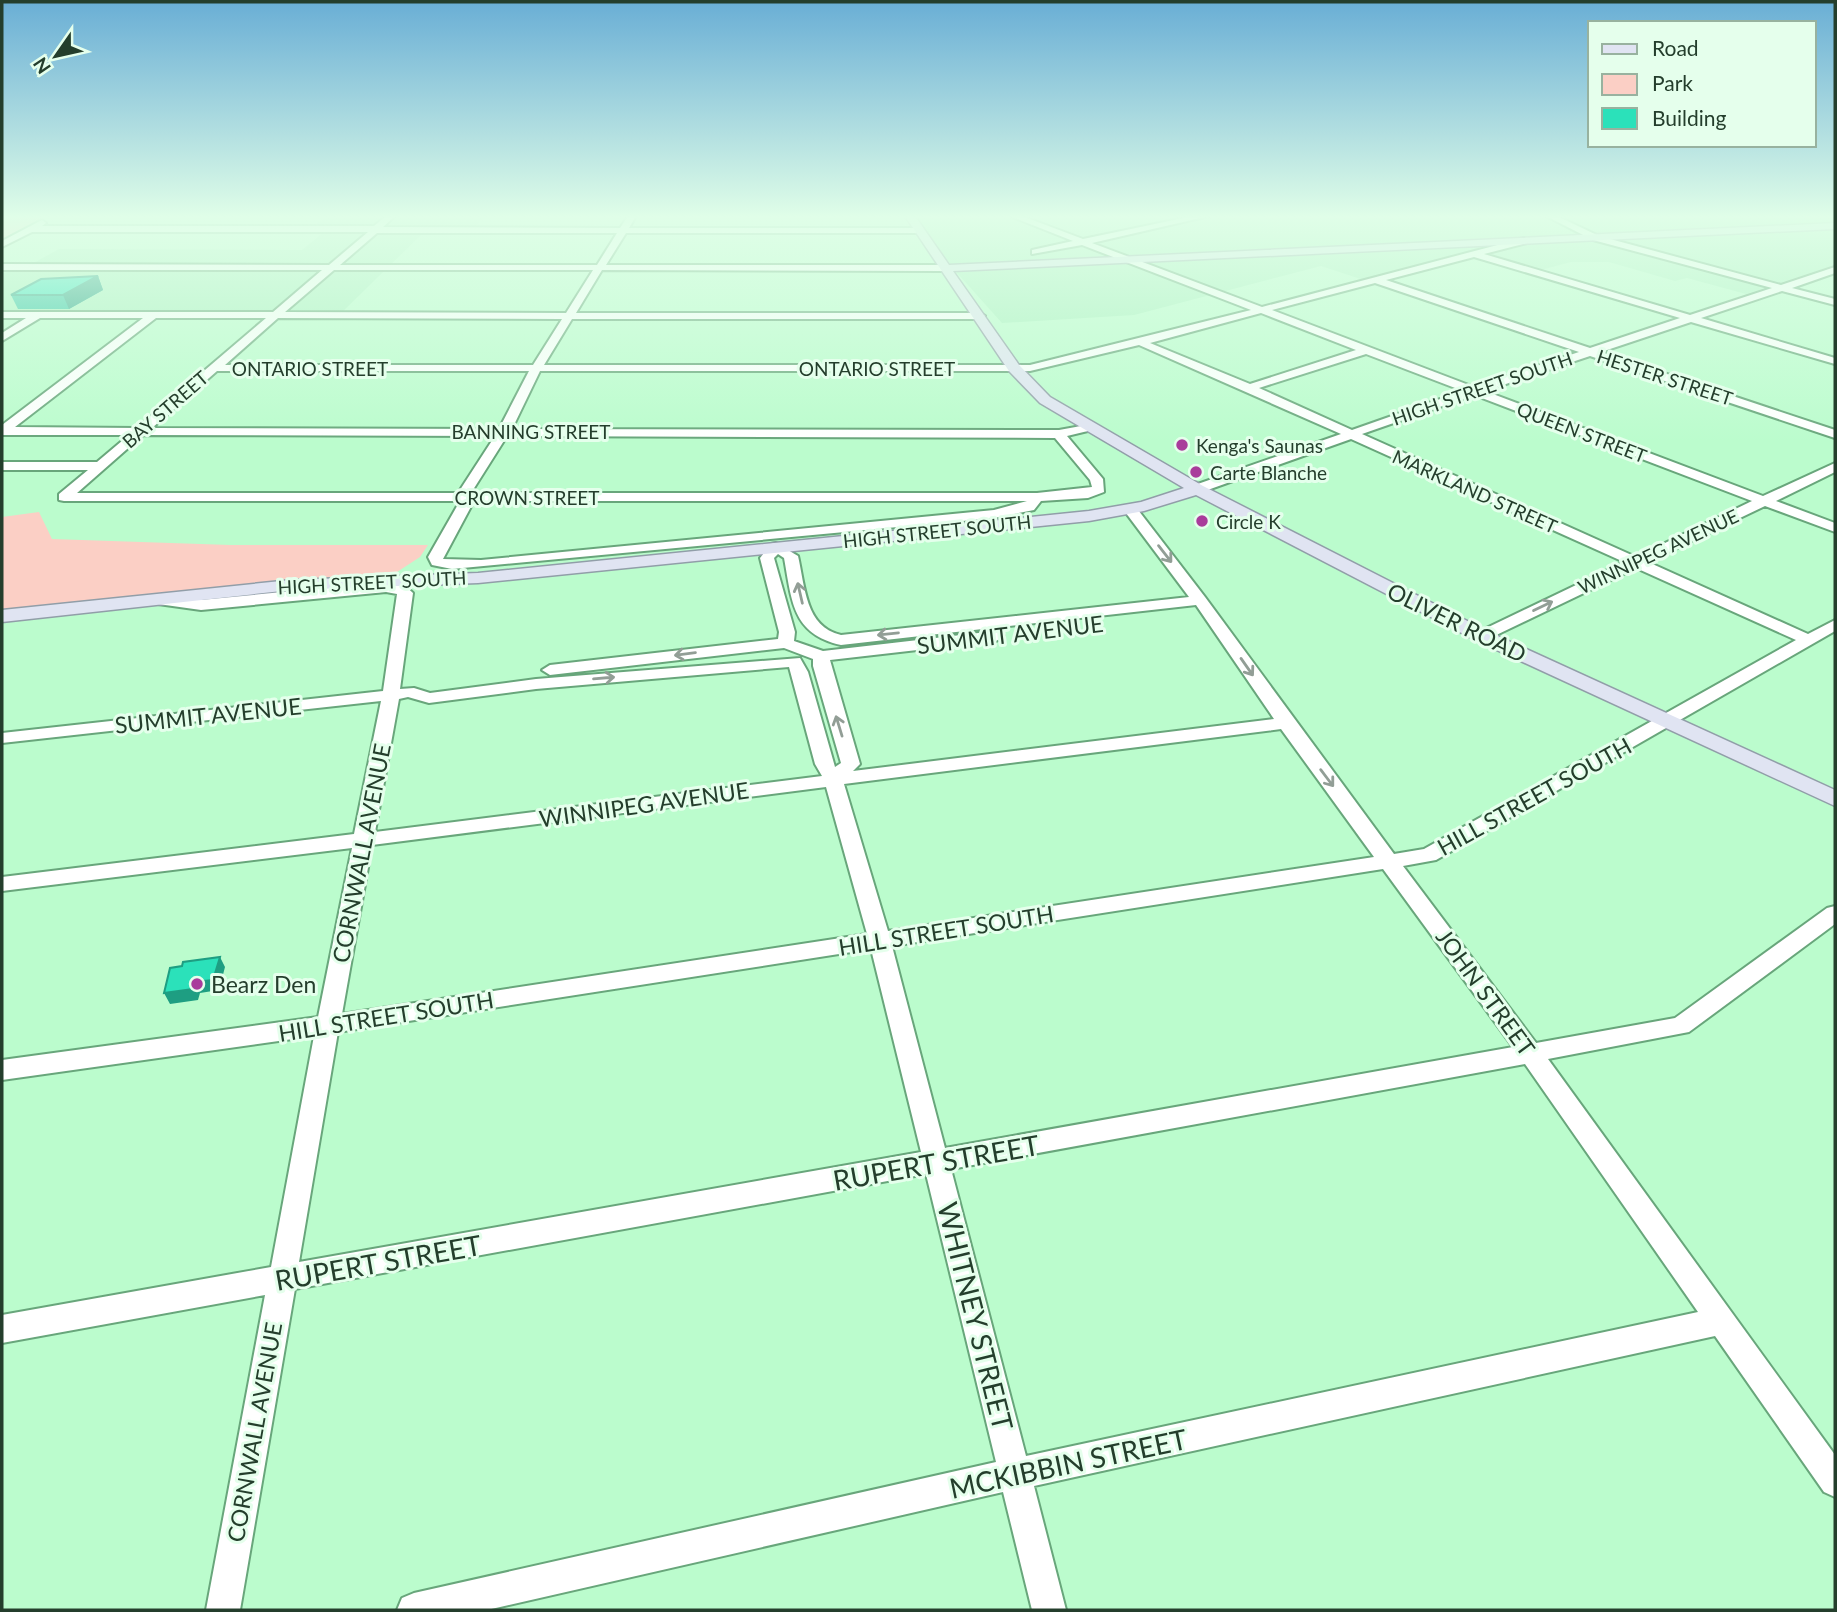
<svg xmlns="http://www.w3.org/2000/svg" width="1837" height="1612" viewBox="0 0 1837 1612" font-family="Lato,sans-serif">
	<style>
		.built { fill: #a9f1bf }
		.green { fill: #fbcfc5 }
		.lines { fill: none; stroke-linecap: round; stroke-linejoin: round }
		.minor-casing { stroke: #68a67b; stroke-width: 4 }
		.major-casing { stroke: #919ea8; stroke-width: 3 }
		.minor { fill: #fff; fill-rule: evenodd }
		.major { fill: #e0e4f2; fill-rule: evenodd }
		.wall { fill: #25c2a0 }
		.shaded-wall { fill: #1e9e82 }
		.building { fill: #2be1ba; stroke: #1e9e82; stroke-width: 2 }
		.oneway { stroke: #929e96 }
		.poi-dot { fill: #a93c9b; stroke: #e5ffec; stroke-width: 2.5 }
		.labels { text-anchor: middle; dominant-baseline: central; stroke-width: 6; stroke-linejoin: round; paint-order: stroke }
		.far-street-label { font-size: 19px; fill: #243e2c; stroke: #e5ffec }
		.far-poi-label { font-size: 19px; fill: #243e2c; stroke: #e5ffec; text-anchor: start }
		.street-label { font-size: 23px; fill: #243e2c; stroke: #e5ffec }
		.poi-label { font-size: 23px; fill: #243e2c; stroke: #e5ffec; text-anchor: start }
		.near-street-label { font-size: 28px; fill: #243e2c; stroke: #e5ffec }
	</style>
	<rect width="100%" height="100%" fill="#bbfccd"/>
	<g class="built">
		<path d="M327,216H485L469,233H423L334,320L2,319V273L21,270L59,249L302,250L324,232L308,230Z"/>
		<path d="M906,216H1835V224L1823,225L1835,231V265L1746,294L1687,278L1675,281L1609,262H1571L1533,272L1478,256L1376,284L1321,266L1134,315L1002,323Z"/>
	</g>
	<g class="green">
		<path d="M2,216H47L2,239Z"/>
		<path d="M39,512L52,539L230,545H428L420,557L397,572L268,582L2,611V517Z"/>
	</g>
	<g class="lines">
		<defs>
			<path id="minor" d="M386,216H395L383,227L620,228L628,216H636L629,228H921L924,233H626L606,265H946L951,268L946,271L602,270L576,313H980L985,316L980,319H572L544,365H1030L1251,310L1082,245L1032,254V250L1073,241L1010,216H1022L1083,239L1193,216H1209L1092,243L1262,307L1524,238L1527,243L1484,254L1690,315L1772,288L1593,240L1546,216H1557L1599,236L1781,285L1835,267V273L1792,288L1835,299V305L1782,291L1701,318L1835,358V364L1691,322L1601,352L1835,430V438L1590,356L1485,391L1763,496L1835,463V472L1776,501L1835,523V532L1765,506L1648,562L1808,634L1835,620V631L1436,860L1403,866L1536,1043L1675,1018L1827,908L1835,906V924L1689,1032L1548,1059L1835,1455V1497L1824,1492L1715,1336L1034,1486L1066,1610H1032L1003,1492L487,1610H397L402,1598L414,1593L996,1462L926,1174L295,1289L240,1610H206L265,1295L2,1343V1315L271,1267L314,1036L2,1080V1060L318,1017L352,848L2,891V877L354,834L381,701L2,743V733L383,691L397,594L386,592L201,610L151,603V597L201,600L386,582L403,584L413,593L400,689L414,688L430,693L536,679L800,658L808,672L835,767L841,763L813,666V659L784,648L550,675L542,670L550,665L778,639L779,632L760,558L771,544L776,543L798,556C805,586 805,627 841,635L1189,597L1123,509L1130,505L1135,506L1205,597L1394,854L1424,849L1796,640L1636,568L1488,639H1476V633L1624,562L1351,439L1202,492H1192V486L1341,434L1139,345L1030,371H540L512,429L1059,430L1092,424V430L1067,436L1103,479L1104,492L1088,498L1041,501L1034,510L994,518L452,569L432,565L428,557L460,501H64L59,500V494L88,470H2V462H97L129,435H2V425L143,318H40L2,341V333L26,318H2V312H273L322,270H2V264L329,265L368,232H32L2,247V241L42,220L46,223L42,226H374ZM377,233H617L597,265H340ZM1474,257L1680,318L1590,348L1386,280ZM334,270H593L566,313L285,312ZM1375,283L1579,352L1474,387L1272,310ZM1261,313L1356,350L1250,384L1150,343ZM156,318H266L137,428L15,427ZM278,318L562,319L533,365H225ZM1366,354L1463,391L1352,430L1259,388ZM217,371H529L499,429L152,428ZM1474,395L1752,501L1636,557L1362,434ZM143,435L495,436L458,493H77ZM507,436L1055,438L1090,480L1092,487L1037,493H471ZM474,501H1027L994,510L481,560L443,559ZM778,554L784,558C792,601 792,634 841,645L1196,605L1274,719L853,771L860,764L830,660L996,641L1004,636L996,631L823,651L794,641L795,632L774,558ZM789,667L815,764L822,776L375,832L399,699L408,697L429,703L536,689ZM1281,729L1374,857L888,931L844,784ZM826,787L867,934L342,1014L372,845ZM1383,869L1513,1047L945,1148L892,946ZM871,949L921,1152L299,1262L338,1032ZM1525,1064L1698,1312L1026,1456L951,1169Z"/>
			<path id="major" d="M905,216H915L949,265L1835,223V229L953,271L1019,365L1050,397L1203,486L1489,632L1835,790V806L1475,640L1196,495L1144,511L1089,521L478,583L291,590L2,622V610L291,580L478,573L1089,511L1141,502L1184,488L1040,403L1009,371Z"/>
		</defs>
		<use href="#minor" class="minor-casing"/>
		<use href="#major" class="major-casing"/>
		<use href="#minor" class="minor"/>
		<use href="#major" class="major"/>
	</g>
	<path class="wall" d="M98,276L103,290L69,309H18L11,295Z"/>
	<g class="shaded-wall">
		<path d="M98,276L103,290L69,309L63,295Z"/>
		<path d="M220,957L225,967L219,990L200,993L198,1000L170,1004L164,993L195,982Z"/>
	</g>
	<g class="building">
		<path d="M98,276L63,295H11L41,279Z"/>
		<path d="M220,957L213,980L195,982L193,989L164,993L170,968L182,966L183,962Z"/>
	</g>
	<defs><path id="oneway-shaft" d="M-6 0H5M1.5-3L5.5 0L1.5 3" fill="none" stroke-width="1.6" stroke-linecap="round" stroke-linejoin="round" transform="scale(1.75)"/></defs>
	<g class="oneway">
		<use href="#oneway-shaft" transform="translate(1165 554) rotate(52)"/>
		<use href="#oneway-shaft" transform="translate(800 593) rotate(-103)"/>
		<use href="#oneway-shaft" transform="translate(1543 606) rotate(-26)"/>
		<use href="#oneway-shaft" transform="translate(888 634) rotate(174)"/>
		<use href="#oneway-shaft" transform="translate(685 654) rotate(173)"/>
		<use href="#oneway-shaft" transform="translate(1247 667) rotate(55)"/>
		<use href="#oneway-shaft" transform="translate(604 678) rotate(-5)"/>
		<use href="#oneway-shaft" transform="translate(839 726) rotate(-107)"/>
		<use href="#oneway-shaft" transform="translate(1327 778) rotate(53)"/>
	</g>
	<linearGradient id="sky" x2="0" y2="1"><stop stop-color="#69aed5"/><stop offset="0.49" stop-color="#e0fee8"/><stop offset="1" stop-color="#e0fee8" stop-opacity="0"/></linearGradient>
	<rect width="1837" height="442" fill="url(#sky)"/>
	<g class="poi-dot">
		<circle cx="1182" cy="445" r="7"/>
		<circle cx="1196" cy="472" r="7"/>
		<circle cx="1202" cy="521" r="7"/>
		<circle cx="197" cy="984" r="7"/>
	</g>
	<g class="labels">
		<g class="far-street-label">
			<text x="310" y="368">ONTARIO STREET</text>
			<text x="877" y="368">ONTARIO STREET</text>
			<text transform="translate(1665 377) rotate(18)">HESTER STREET</text>
			<text transform="translate(1482 388) rotate(-19)">HIGH STREET SOUTH</text>
			<text transform="translate(165 409) rotate(-41)">BAY STREET</text>
			<text x="531" y="431">BANNING STREET</text>
			<text transform="translate(1582 432) rotate(21)">QUEEN STREET</text>
			<text transform="translate(1475 491) rotate(24)">MARKLAND STREET</text>
			<text x="527" y="497">CROWN STREET</text>
			<text transform="translate(937 531) rotate(-6)">HIGH STREET SOUTH</text>
			<text transform="translate(1658 551) rotate(-25)">WINNIPEG AVENUE</text>
			<text transform="translate(372 582) rotate(-3)">HIGH STREET SOUTH</text>
		</g>
		<g class="far-poi-label">
			<text x="1196" y="445">Kenga's Saunas</text>
			<text x="1210" y="472">Carte Blanche</text>
			<text x="1216" y="521">Circle K</text>
		</g>
		<g class="street-label">
			<text transform="translate(1457 622) rotate(26)">OLIVER ROAD</text>
			<text transform="translate(1010 634) rotate(-7)">SUMMIT AVENUE</text>
			<text transform="translate(208 715) rotate(-6)">SUMMIT AVENUE</text>
			<text transform="translate(1534 796) rotate(-29)">HILL STREET SOUTH</text>
			<text transform="translate(644 804) rotate(-8)">WINNIPEG AVENUE</text>
			<text transform="translate(361 853) rotate(-79)">CORNWALL AVENUE</text>
			<text transform="translate(946 930) rotate(-9)">HILL STREET SOUTH</text>
			<text transform="translate(1486 992) rotate(54)">JOHN STREET</text>
			<text transform="translate(386 1016) rotate(-9)">HILL STREET SOUTH</text>
			<text transform="translate(254 1432) rotate(-80)">CORNWALL AVENUE</text>
		</g>
		<g class="poi-label">
			<text x="211" y="984">Bearz Den</text>
		</g>
		<g class="near-street-label">
			<text transform="translate(936 1162) rotate(-10)">RUPERT STREET</text>
			<text transform="translate(378 1262) rotate(-10)">RUPERT STREET</text>
			<text transform="translate(976 1316) rotate(76)">WHITNEY STREET</text>
			<text transform="translate(1068 1463) rotate(-12)">MCKIBBIN STREET</text>
		</g>
	</g>
	<rect width="1837" height="1612" fill="none" stroke="#243e2c" stroke-width="7"/>
	<rect x="1588" y="21" width="228" height="126" fill="#e5ffec" stroke="#98b29f" stroke-width="2"/>
	<rect x="1602" y="44" width="35" height="10" fill="#e0e4f2" stroke="#98b29f" stroke-width="2"/>
	<text x="1652" y="56" font-size="21" fill="#243e2c">Road</text>
	<rect x="1602" y="74" width="35" height="21" fill="#fbcfc5" stroke="#98b29f" stroke-width="2"/>
	<text x="1652" y="91" font-size="21" fill="#243e2c">Park</text>
	<rect x="1602" y="108" width="35" height="21" fill="#2be1ba" stroke="#98b29f" stroke-width="2"/>
	<text x="1652" y="126" font-size="21" fill="#243e2c">Building</text>
	<g transform="translate(56 56) rotate(236)" stroke="#e5ffec" stroke-width="5" paint-order="stroke">
	<path d="M0-5L12 26L0 18L-12 26Z" fill="#243e2c"/>
	<text y="-10" font-size="19" font-weight="bold" text-anchor="middle" fill="#243e2c">N</text>
	</g>
</svg>
